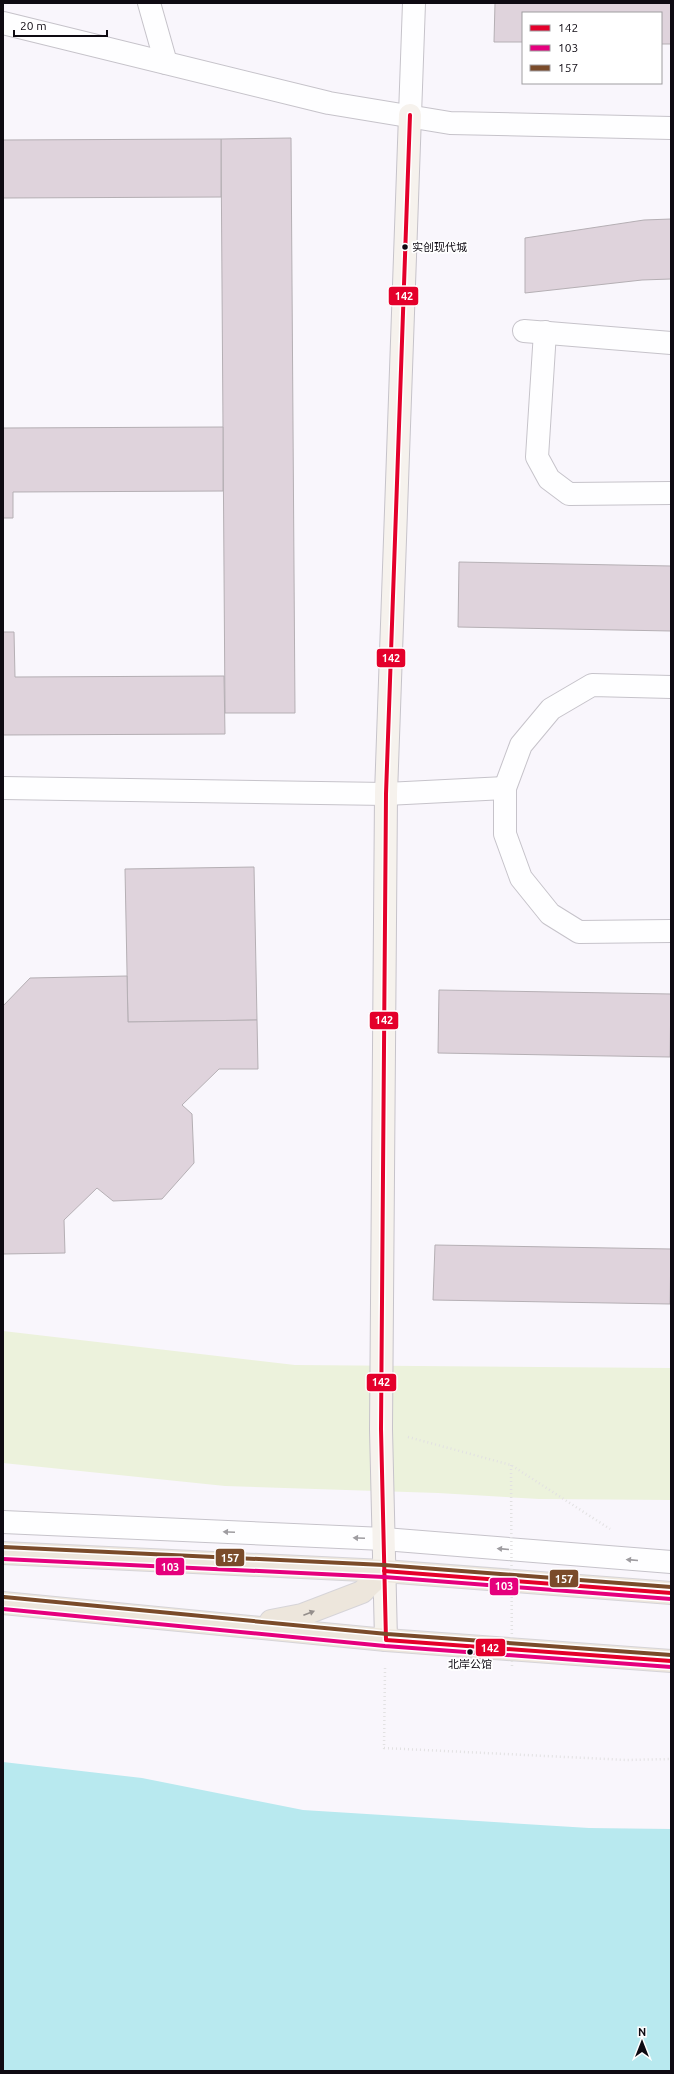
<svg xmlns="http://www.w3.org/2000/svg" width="674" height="2074" viewBox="0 0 674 2074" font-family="Ubuntu,'Noto Sans SC',sans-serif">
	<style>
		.green { fill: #ecf2dc }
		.water { fill: #b8e9ef }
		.building { fill: #dfd3dc; stroke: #b5afb4 }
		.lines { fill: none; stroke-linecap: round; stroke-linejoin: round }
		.street-casing { stroke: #c6c3ca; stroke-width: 24 }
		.secondary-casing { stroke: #c6c3ca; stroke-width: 24 }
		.primary-casing { stroke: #d6d4d8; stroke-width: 24 }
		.path { stroke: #e2e1e2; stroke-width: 2.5; stroke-dasharray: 1 3; stroke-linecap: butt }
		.street { stroke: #fefeff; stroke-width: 22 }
		.secondary { stroke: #f6f2ed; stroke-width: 22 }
		.primary { stroke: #ede6dc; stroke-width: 22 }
		.path-bridge { stroke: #e2e1e2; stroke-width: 2.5; stroke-dasharray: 1 3; stroke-linecap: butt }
		.bus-1-casing { stroke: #fff; stroke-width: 7 }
		.bus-2-casing { stroke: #fff; stroke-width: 7 }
		.bus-3-casing { stroke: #fff; stroke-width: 7 }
		.bus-1 { stroke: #e4002b; stroke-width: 4 }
		.bus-2 { stroke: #e5007d; stroke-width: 4 }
		.bus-3 { stroke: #7a4b2a; stroke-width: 4 }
		.oneway { fill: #9e9ca0 }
		.oneway2 { fill: #948e8b }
		.bus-dot { fill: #0e0a12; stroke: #fff; stroke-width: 1.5 }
		.labels { text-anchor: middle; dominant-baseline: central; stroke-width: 3.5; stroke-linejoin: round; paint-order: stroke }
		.bus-label { font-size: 11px; fill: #0e0a12; stroke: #fff; text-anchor: start }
		.line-badge { stroke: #fff; stroke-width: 1.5 }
		.badge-label { font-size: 11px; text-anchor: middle; font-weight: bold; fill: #fff }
	</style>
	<rect width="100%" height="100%" fill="#f9f6fc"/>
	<path class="green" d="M3,1331L295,1365L671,1368V1500L539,1499L438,1493L225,1486L3,1463Z"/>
	<path class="water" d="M3,1762L142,1778L303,1810L589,1828L671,1829V2071H3Z"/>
	<g class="building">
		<path d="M495,3H671V44H661V13H523V42H494Z"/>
		<path d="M291,138L295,713H225L221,139Z"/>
		<path d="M221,139V197L3,198V140Z"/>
		<path d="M671,219V279L642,280L525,293V238L644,220Z"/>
		<path d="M223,427V491L13,492V518H3V428Z"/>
		<path d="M459,562L671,566V631L458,627Z"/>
		<path d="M3,632H14L15,677L224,676L225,734L3,735Z"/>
		<path d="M254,867L257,1020L128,1022L125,869Z"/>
		<path d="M127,976L128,1022L257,1020L258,1069H219L182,1105L192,1114L194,1163L162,1199L113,1201L97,1188L64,1220L65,1253L3,1254V1006L30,978Z"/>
		<path d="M439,990L671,994L670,1057L438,1053Z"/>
		<path d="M435,1245L671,1249L670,1304L433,1300Z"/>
	</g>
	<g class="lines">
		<defs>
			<g id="street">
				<path d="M149,3L166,63"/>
				<path d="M3,23L329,103L450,123L671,128"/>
				<path d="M410,115L414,3"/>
				<path d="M524,331L671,343"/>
				<path d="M545,332L537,457L549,479L569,494L671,493"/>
				<path d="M671,687L592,685L551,709L521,745L505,788V834L521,878L550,914L579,932L671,931"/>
				<path d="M3,788L386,794L505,788"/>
				<path d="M3,1522L384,1539L671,1562"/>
			</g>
			<path id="secondary" d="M386,1640L381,1429L386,794L410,115"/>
			<g id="primary">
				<path d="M3,1553L384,1571L671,1593"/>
				<path d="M3,1603L386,1640L671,1661"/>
				<path d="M271,1621L302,1615L362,1592L384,1571"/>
			</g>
		</defs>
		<use href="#street" class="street-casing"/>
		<use href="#secondary" class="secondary-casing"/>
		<use href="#primary" class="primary-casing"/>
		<g class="path">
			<path d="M408,1437L511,1465L610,1529"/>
			<path d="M385,1668L384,1748L627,1760L671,1759"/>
		</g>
		<use href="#street" class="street"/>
		<use href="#secondary" class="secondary"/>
		<use href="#primary" class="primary"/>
		<path class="path-bridge" d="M511,1465L512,1668"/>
		<defs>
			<g id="bus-1">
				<path d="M410,115L386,794L381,1429L386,1640L671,1661"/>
				<path d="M384,1571L671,1593"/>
			</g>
			<g id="bus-2">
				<path d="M3,1559L384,1577L671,1599"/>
				<path d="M3,1609L385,1646L671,1667"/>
			</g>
			<g id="bus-3">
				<path d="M3,1547L384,1565L671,1587"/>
				<path d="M4,1597L387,1634L671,1655"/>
			</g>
		</defs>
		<use href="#bus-1" class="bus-1-casing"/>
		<use href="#bus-2" class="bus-2-casing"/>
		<use href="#bus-3" class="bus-3-casing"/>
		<use href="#bus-1" class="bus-1"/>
		<use href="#bus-2" class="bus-2"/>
		<use href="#bus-3" class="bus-3"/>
	</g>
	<defs><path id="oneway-solid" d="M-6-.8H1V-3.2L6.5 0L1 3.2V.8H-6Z"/></defs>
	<g class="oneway">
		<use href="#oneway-solid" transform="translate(229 1532) rotate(-178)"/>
		<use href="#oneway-solid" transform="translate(359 1538) rotate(-177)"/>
		<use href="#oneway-solid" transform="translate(503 1549) rotate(-175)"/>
		<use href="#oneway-solid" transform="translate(632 1560) rotate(-175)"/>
	</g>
	<use class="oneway2" href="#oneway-solid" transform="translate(309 1613) rotate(-21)"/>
	<g class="bus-dot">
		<circle cx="405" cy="247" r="3.5"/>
		<circle cx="470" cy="1652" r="3.5"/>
	</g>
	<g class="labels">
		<g class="bus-label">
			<text x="412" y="247">实创现代城</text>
			<text x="470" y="1664" text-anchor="middle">北岸公馆</text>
		</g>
	</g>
	<g class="line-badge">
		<rect x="388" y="286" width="31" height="20" rx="4" fill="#e4002b"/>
		<rect x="376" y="648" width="30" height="20" rx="4" fill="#e4002b"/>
		<rect x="369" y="1011" width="30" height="19" rx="4" fill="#e4002b"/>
		<rect x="366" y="1373" width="31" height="19" rx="4" fill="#e4002b"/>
		<rect x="215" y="1548" width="30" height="19" rx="4" fill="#7a4b2a"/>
		<rect x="155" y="1557" width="30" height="19" rx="4" fill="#e5007d"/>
		<rect x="549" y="1569" width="30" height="19" rx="4" fill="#7a4b2a"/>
		<rect x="489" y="1577" width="30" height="19" rx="4" fill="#e5007d"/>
		<rect x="475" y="1638" width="31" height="19" rx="4" fill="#e4002b"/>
	</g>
	<g class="badge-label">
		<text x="404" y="300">142</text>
		<text x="391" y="662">142</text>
		<text x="384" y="1024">142</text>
		<text x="381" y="1386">142</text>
		<text x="230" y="1562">157</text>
		<text x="170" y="1571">103</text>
		<text x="564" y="1583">157</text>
		<text x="504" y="1590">103</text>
		<text x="490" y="1652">142</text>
	</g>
	<rect width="674" height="2074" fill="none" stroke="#0e0a12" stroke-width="8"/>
	<rect x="522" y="12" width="140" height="72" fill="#ffffff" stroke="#9f9da0"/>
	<rect x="530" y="25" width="20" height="6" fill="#e4002b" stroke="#9f9da0"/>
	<text x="558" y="32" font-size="12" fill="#0e0a12">142</text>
	<rect x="530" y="45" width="20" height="6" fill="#e5007d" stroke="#9f9da0"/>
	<text x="558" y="52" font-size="12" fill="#0e0a12">103</text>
	<rect x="530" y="65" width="20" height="6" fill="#7a4b2a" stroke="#9f9da0"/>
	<text x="558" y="72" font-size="12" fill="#0e0a12">157</text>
	<g transform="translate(642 2042)" stroke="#ffffff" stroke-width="3" paint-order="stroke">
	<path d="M0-3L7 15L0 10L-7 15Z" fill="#0e0a12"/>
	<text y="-6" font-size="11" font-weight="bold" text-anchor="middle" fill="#0e0a12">N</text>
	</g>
	<path d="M14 30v6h93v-6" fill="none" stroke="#0e0a12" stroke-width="2"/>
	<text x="20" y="30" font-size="12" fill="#0e0a12" stroke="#ffffff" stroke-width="3" paint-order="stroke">20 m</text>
</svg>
